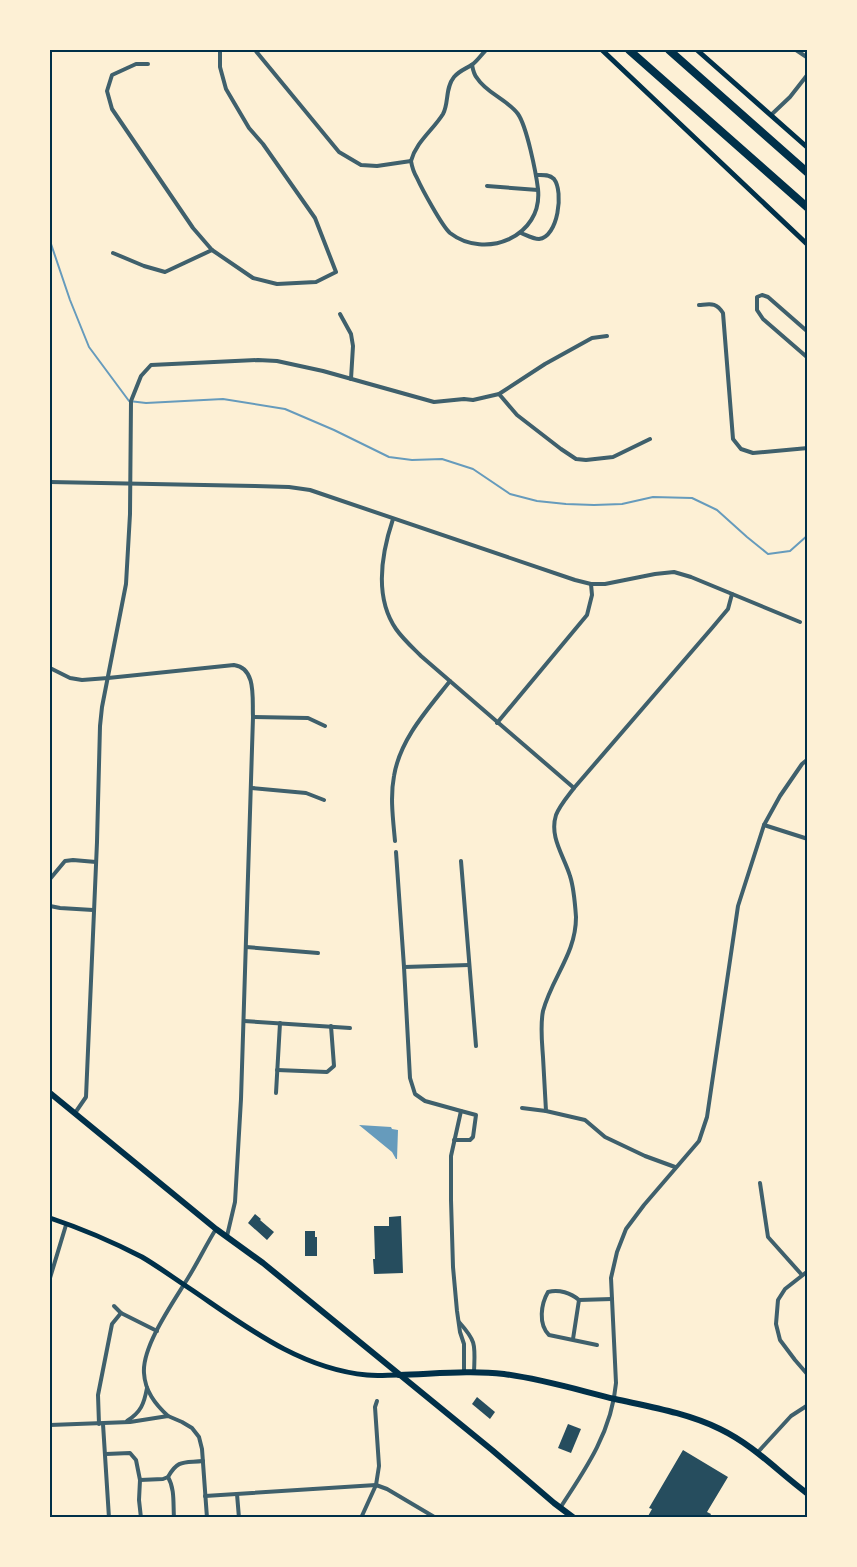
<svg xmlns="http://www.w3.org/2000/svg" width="857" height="1567" viewBox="0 0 857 1567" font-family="Jost,sans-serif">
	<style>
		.water { fill: #669bbc }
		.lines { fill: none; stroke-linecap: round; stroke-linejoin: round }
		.stream { stroke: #669bbc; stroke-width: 2 }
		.building { fill: #264d5e }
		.minor { stroke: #3f606c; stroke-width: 4 }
		.secondary { stroke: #003049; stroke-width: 5 }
		.primary { stroke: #003049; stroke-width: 6 }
		.motorway { stroke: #003049; stroke-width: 8 }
		.neatline { fill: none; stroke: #003049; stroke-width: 2 }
	</style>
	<rect width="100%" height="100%" fill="#fdf0d5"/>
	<path class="water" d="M359,1125L391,1127L392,1129L398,1130L397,1159H396L392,1152Z"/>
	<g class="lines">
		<path class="stream" d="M50,241L70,300L89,347L129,401L146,403L223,399L285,409L334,430L389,457L412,460L442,459L473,469L510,494L537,501L566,504L594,505L622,504L653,497L692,498L717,510L747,537L768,554L790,551L808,535"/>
	</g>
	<g class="building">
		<path d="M255,1214L261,1219L260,1220L274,1232L267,1240L248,1223Z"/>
		<path d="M401,1216L403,1273L374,1274L373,1259H375L374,1226H389V1217Z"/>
		<path d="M305,1231H315V1237H317V1256H305Z"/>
		<path d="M477,1397L495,1412L490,1419L472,1404Z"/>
		<path d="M568,1424L581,1429L571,1453L558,1448Z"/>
		<path d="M683,1450L728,1477L707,1512L711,1514L709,1518H647L652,1509L649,1508Z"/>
	</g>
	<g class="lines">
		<g class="minor">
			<path d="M255,50L339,152L361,165L377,166L411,161"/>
			<path d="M796,50L808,58"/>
			<path d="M148,64H136L112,75L107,91L112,109L193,228L212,250L253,278L277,284L316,282L336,272L315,218L263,144L249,128L226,89L220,67V50"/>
			<path d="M771,115L790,97L808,74"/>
			<path d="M411,161C412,167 414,173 417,178C422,189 442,226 450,233C485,260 543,237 538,189C536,173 527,127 518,114C508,100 486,93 477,78C474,75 473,70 472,65"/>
			<path d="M411,161C416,142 433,130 443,114C449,103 445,88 454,77C460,70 466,69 473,64C478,60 482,54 486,50"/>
			<path d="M487,186L538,190"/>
			<path d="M521,233C526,235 533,239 539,239C558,237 564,192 554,179C549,174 542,175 536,175"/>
			<path d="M113,253L144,266L165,272L212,250"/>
			<path d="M699,305C711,304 716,302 723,313L733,439L741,449L753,453L808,448"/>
			<path d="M340,314L351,334L353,346L351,379"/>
			<path d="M808,332L768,297L762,295L757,297V310L763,319L808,358"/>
			<path d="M499,394L517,415L561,449L576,459L586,460L613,457L650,439"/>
			<path d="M50,482L255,486L289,487L310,490L575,580L591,584H605L655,574L674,572L691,577L800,622"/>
			<path d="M393,519C382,552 374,597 396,629C403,639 412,647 421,656L574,788"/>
			<path d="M50,668L70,678L82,680L108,678L234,665C257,668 252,700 253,717L241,1099L235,1202L227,1236"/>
			<path d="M253,717L308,718L325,726"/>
			<path d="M497,723L587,615L592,595L591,584"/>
			<path d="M252,788L306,793L324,800"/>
			<path d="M764,825L808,839"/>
			<path d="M395,841C393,819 390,797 394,776C400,739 428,709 450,681"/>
			<path d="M396,852L404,967L410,1078L415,1094L425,1101L461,1111L451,1156V1200L453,1267L457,1311L460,1332L464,1344V1373"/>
			<path d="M461,861L476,1046"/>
			<path d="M50,879L65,861L73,860L96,862"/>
			<path d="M50,906L60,908L93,910"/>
			<path d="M246,947L318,953"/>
			<path d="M404,967L469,965"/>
			<path d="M244,1021L350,1028"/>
			<path d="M277,1070L327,1072L334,1066L331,1026"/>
			<path d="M276,1093L280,1023"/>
			<path d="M522,1108L546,1111L585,1120L605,1137L645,1156L675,1167"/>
			<path d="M546,1111C545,1093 544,1075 543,1057C542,1042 540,1026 543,1011C552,977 576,954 576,917C575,903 574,888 570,876C564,856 549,837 556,815C560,805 568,796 574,788L712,628L728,609L732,594"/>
			<path d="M75,1113L86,1097L97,842L100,726L102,707L126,584L130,514L131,401L141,376L151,365L258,360L277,361L323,371L434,402L464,399L473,400L499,394L545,364L592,338L607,336"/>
			<path d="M454,1140H470L473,1137L476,1115L461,1111"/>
			<path d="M760,1183L768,1237L802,1275"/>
			<path d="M808,1271L785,1289L778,1300L776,1324L780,1340L795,1360L808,1375"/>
			<path d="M50,1278L66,1225"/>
			<path d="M114,1306L121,1313"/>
			<path d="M459,1322C477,1342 475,1345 474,1372"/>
			<path d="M573,1339L579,1300"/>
			<path d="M597,1345L549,1335C538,1324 541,1304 548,1292C559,1289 571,1293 579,1300L612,1299"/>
			<path d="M168,1416C155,1404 145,1391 144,1373C142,1346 174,1301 188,1278C198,1262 206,1245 216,1229"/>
			<path d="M127,1421C141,1412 144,1404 147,1388"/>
			<path d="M99,1424L98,1395L112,1324L121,1313L157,1331"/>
			<path d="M103,1424L109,1518"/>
			<path d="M50,1425L130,1422L168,1416L182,1422L192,1428L199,1437L202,1449L207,1518"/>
			<path d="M758,1452L791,1416L808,1405"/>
			<path d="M106,1454L130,1453L136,1460L140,1480L163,1479L168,1477C178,1459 184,1463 203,1461"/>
			<path d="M168,1477C175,1489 173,1504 174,1518"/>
			<path d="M140,1480L139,1500L141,1518"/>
			<path d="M237,1494L239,1518"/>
			<path d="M205,1496L376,1485L387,1489L436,1518"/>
			<path d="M560,1508C586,1469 612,1431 616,1383L611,1278L617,1252L626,1229L644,1205L699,1141L707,1117L738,906L764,825L780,796L802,764L808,759"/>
			<path d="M361,1518L376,1485L379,1466L375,1407L377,1401"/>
		</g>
		<g class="secondary">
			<path d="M602,50L808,245"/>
			<path d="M697,50L808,148"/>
			<path d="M50,1218C83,1229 111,1241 142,1257C159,1267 175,1279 192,1290C245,1326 300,1369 367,1375C377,1376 388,1375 398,1375"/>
		</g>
		<g class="primary">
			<path d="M50,1093L216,1229L263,1263L492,1450L554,1503L574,1518"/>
			<path d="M399,1375C434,1374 470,1370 504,1374C542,1379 578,1390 615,1399C651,1407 687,1413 720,1429C755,1446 777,1471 808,1494"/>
		</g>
		<g class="motorway">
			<path d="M629,50L808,208"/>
			<path d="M669,50L808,173"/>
		</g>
	</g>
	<rect width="857" height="1567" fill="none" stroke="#fdf0d5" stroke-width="102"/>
	<rect x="51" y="51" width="755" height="1465" class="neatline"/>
</svg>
